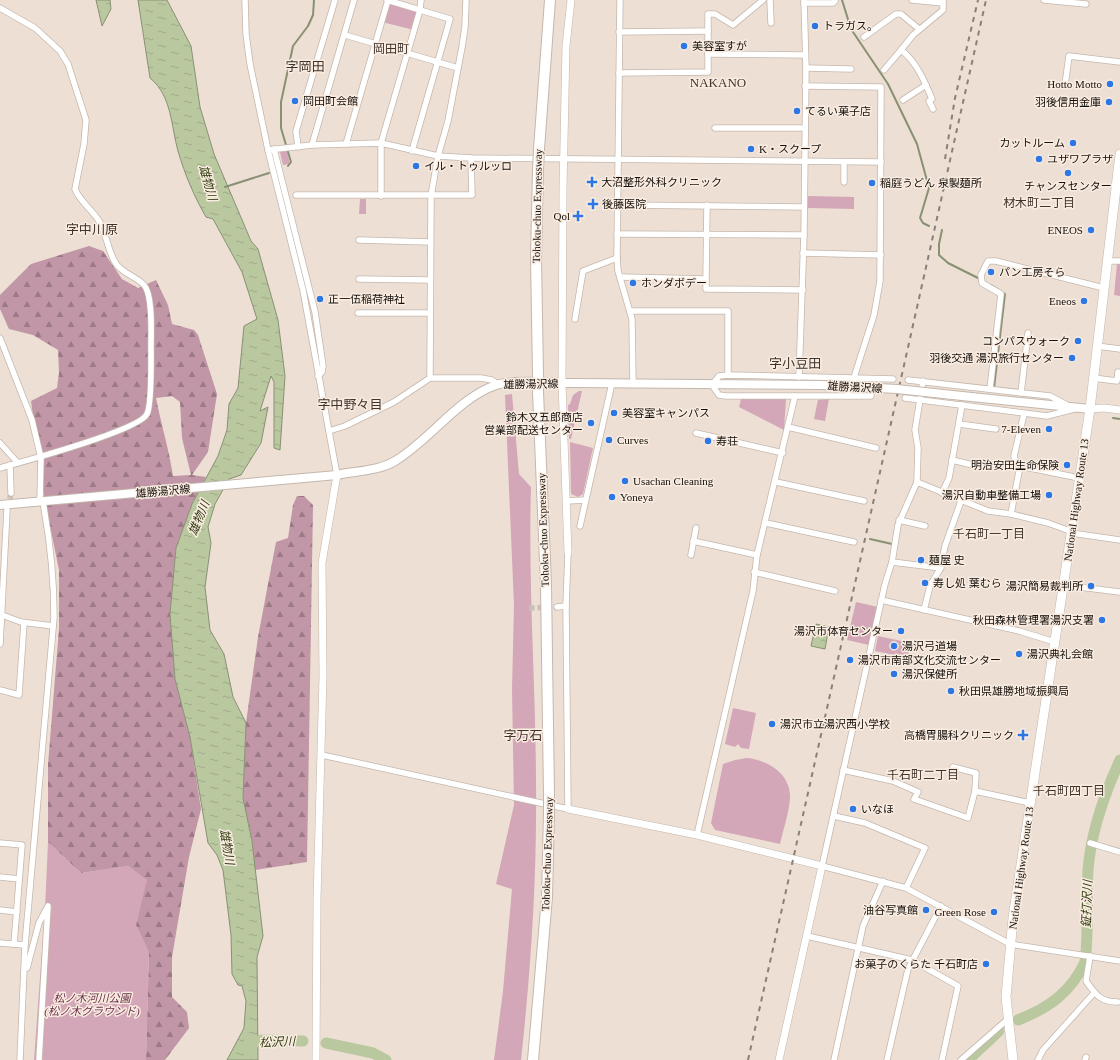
<svg xmlns="http://www.w3.org/2000/svg" width="1120" height="1060" viewBox="0 0 1120 1060" font-family="'Times New Roman','Noto Sans JP',serif">
	<style>
		.green { fill: #d3a7b7 }
		.forest { fill: url(#forest-firs); fill-rule: evenodd }
		.water { fill: url(#water-ripples); stroke: #889174 }
		.lines { fill: none; stroke-linecap: round; stroke-linejoin: round }
		.stream { stroke: #889174; stroke-width: 2 }
		.river { stroke: #bac8a0; stroke-width: 11 }
		.minor-tunnel { stroke: #ccc0b6; stroke-width: 5.5; stroke-dasharray: 5.5 3; stroke-linecap: butt }
		.minor-casing { stroke: #c4b7ad; stroke-width: 7 }
		.tertiary-casing { stroke: #c4b7ad; stroke-width: 8 }
		.secondary-casing { stroke: #c4b7ad; stroke-width: 10 }
		.trunk-casing { stroke: #c4b7ad; stroke-width: 10 }
		.motorway-casing { stroke: #c4b7ad; stroke-width: 12 }
		.minor { stroke: #fff; stroke-width: 5.5 }
		.tertiary { stroke: #fff; stroke-width: 7 }
		.secondary { stroke: #fff; stroke-width: 8 }
		.trunk { stroke: #fff; stroke-width: 9 }
		.motorway { stroke: #fff; stroke-width: 10 }
		.rail { stroke: #898078; stroke-width: 2; stroke-dasharray: 5 5; stroke-linecap: butt }
		.secondary-bridge-casing { stroke: #c4b7ad; stroke-width: 10; stroke-linecap: butt }
		.motorway-bridge-casing { stroke: #c4b7ad; stroke-width: 12; stroke-linecap: butt }
		.secondary-bridge { stroke: #fff; stroke-width: 8 }
		.motorway-bridge { stroke: #fff; stroke-width: 10 }
		.poi-dot { fill: #2c77e3; stroke: #faece1; stroke-width: 1.5 }
		.labels { text-anchor: middle; dominant-baseline: central; stroke-width: 3; stroke-linejoin: round; paint-order: stroke }
		.poi-label { font-size: 11px; fill: #14100c; stroke: #faece1; text-anchor: start }
		.street-label { font-size: 11px; fill: #14100c; stroke: #faece1 }
		.park-label { font-size: 11px; font-style: italic; fill: #683048; stroke: #faece1 }
		.neighbourhood-label { font-size: 12px; fill: #3f342c; stroke: #faece1 }
		.water-label { font-size: 12px; font-style: italic; fill: #2f3c0f; stroke: #faece1 }
		.quarter-label { font-size: 13px; fill: #3f342c; stroke: #faece1 }
	</style>
	<defs>
		<pattern id="forest-firs" width="22" height="20" patternUnits="userSpaceOnUse"><rect width="22" height="20" fill="#c196a6"/><path d="M5 1l3.5 6h-7zM16 11l3.5 6h-7z" fill="#9c7986"/></pattern>
		<pattern id="water-ripples" width="26" height="14" patternUnits="userSpaceOnUse"><rect width="26" height="14" fill="#bac8a0"/><path d="M2 4q2-2 4 0t4 0M15 11q2-2 4 0t4 0" fill="none" stroke="#9fab89"/></pattern>
	</defs>
	<rect width="100%" height="100%" fill="#eddfd4"/>
	<g class="green">
		<path d="M388,0L420,10L414,30L382,22Z"/>
		<path d="M287,151L290,164L283,165L280,152Z"/>
		<path d="M808,196L854,197V209L808,208Z"/>
		<path d="M360,199H366V214H359Z"/>
		<path d="M1117,263H1120V296L1114,295Z"/>
		<path d="M579,391H582L571,439H569L568,405L570,404L573,395Z"/>
		<path d="M512,394L519,474L531,487C528,587 536,687 536,786C537,878 531,969 521,1060H494L503,991L512,889L496,884L514,805L512,689L514,605L505,395Z"/>
		<path d="M741,399H786L784,430L739,407Z"/>
		<path d="M829,399L825,421L814,419L818,400Z"/>
		<path d="M570,442L593,448L583,494L578,497L571,494Z"/>
		<path d="M856,602L878,607L869,645L847,640Z"/>
		<path d="M878,636L911,643L908,658L875,651Z"/>
		<path d="M733,708L756,713L749,749L741,748L738,744L735,747L725,744Z"/>
		<path d="M747,758C768,760 791,774 790,798C789,813 783,830 780,844L715,830L711,823L723,764L735,760Z"/>
		<path d="M48,842L81,873L128,866L148,880L136,925L149,953L146,1060H34L45,909Z"/>
	</g>
	<g class="forest">
		<path d="M89,246L103,251L122,279L138,288L156,280L168,305L172,324L194,330L198,335L217,394L208,452L192,475L206,477L192,504L176,548L170,614L175,679L190,737L201,809L189,857L172,957V997L187,1012L189,1028L165,1060H146L149,953L136,925L147,880L128,866L81,873L48,842V765L59,628V570L44,496L31,401L57,388L59,373L58,350L33,335L9,329L0,309V295L31,264ZM172,396L180,402L182,438L191,475L173,476C169,449 161,424 156,398Z"/>
		<path d="M297,496H304L313,505L307,862L255,870L252,841L243,798L246,723L258,637L276,542L288,538L293,505Z"/>
	</g>
	<g class="water">
		<path d="M96,0H110L111,9L102,26Z"/>
		<path d="M138,0H167L191,46L200,107L214,154L251,241L258,249L278,320L285,376L280,450L274,448V382L271,376L260,411L268,407L261,443L241,475L229,479L215,504L208,527L211,543L205,587L210,630L224,654L233,697L246,723L243,798L252,841L263,936L257,957L258,1060H227L244,1028L246,1001L242,986L238,985L232,974L231,935L223,870L217,855L208,843L190,737L175,679L170,614L176,548L192,504L218,456L227,430L229,404L238,388L244,326L257,319L242,272L213,219L206,217C194,196 185,175 178,151C171,126 172,96 150,78Z"/>
		<path d="M816,624L829,627L825,649L811,646Z"/>
	</g>
	<g class="lines">
		<g class="stream">
			<path d="M842,0L851,29L888,84L917,144L929,188L920,218L923,223L929,226"/>
			<path d="M288,166L291,162L281,128V102L293,46L308,26L313,15L314,0"/>
			<path d="M225,187L269,173"/>
			<path d="M942,230L939,244V255L948,263L980,279"/>
			<path d="M991,285L1005,294L994,388"/>
			<path d="M1113,418L1120,419"/>
			<path d="M870,539L892,544"/>
		</g>
		<g class="river">
			<path d="M1018,1020C1049,1008 1071,992 1085,962C1089,931 1086,901 1088,870C1091,831 1104,795 1120,760"/>
			<path d="M326,1043L373,1053L386,1060"/>
			<path d="M251,1044L262,1040L303,1041"/>
			<path d="M968,1060L999,1031"/>
		</g>
		<g class="minor-tunnel">
			<path d="M8,507L11,493"/>
			<path d="M529,608L557,607"/>
		</g>
		<defs>
			<g id="minor">
				<path d="M245,0L246,34L250,64L268,150L303,290L337,475"/>
				<path d="M387,0L450,19L412,151"/>
				<path d="M620,0L617,258L618,271L632,319L633,383"/>
				<path d="M770,0L771,23"/>
				<path d="M912,0L943,3"/>
				<path d="M1044,0L1086,4"/>
				<path d="M804,3H833L835,1"/>
				<path d="M0,8L35,28L60,51L68,64L86,120L84,144L75,189C80,202 92,209 99,221C107,234 108,254 117,265C124,274 137,277 144,285C153,295 151,332 151,345C151,358 152,404 147,414C140,430 22,462 0,468"/>
				<path d="M619,32L708,31"/>
				<path d="M345,35L458,68"/>
				<path d="M864,37L896,14H901L919,29"/>
				<path d="M708,54L805,55"/>
				<path d="M806,68L851,69"/>
				<path d="M884,70L901,50"/>
				<path d="M619,73L708,72V14H715L733,25L763,0"/>
				<path d="M1065,85L1069,56L1120,62"/>
				<path d="M805,86L881,87L880,281L874,315L848,396"/>
				<path d="M903,100L926,85"/>
				<path d="M933,109L929,101L932,99C925,82 916,61 901,50L913,35L943,10V0"/>
				<path d="M715,128H805"/>
				<path d="M346,144L388,0"/>
				<path d="M312,145L354,0"/>
				<path d="M298,147L296,131L335,0"/>
				<path d="M274,149L315,312L323,366L322,372L318,376"/>
				<path d="M268,150L312,145L381,143L438,156L471,158L881,162"/>
				<path d="M844,182V162"/>
				<path d="M296,195H472L471,158"/>
				<path d="M381,196V143L420,10L421,0"/>
				<path d="M617,205L804,207"/>
				<path d="M617,234L804,235"/>
				<path d="M359,240L430,242"/>
				<path d="M803,253L881,255"/>
				<path d="M1108,261H1120"/>
				<path d="M620,277L706,279L707,205"/>
				<path d="M359,279L430,280"/>
				<path d="M706,279V289L803,290"/>
				<path d="M630,311H728V375"/>
				<path d="M358,313H430"/>
				<path d="M575,319L583,271L617,258"/>
				<path d="M0,338L32,420L41,458L40,502"/>
				<path d="M1097,346L1120,349"/>
				<path d="M799,377L804,235L806,68L804,0"/>
				<path d="M430,378L431,196L438,156L448,121L462,47L465,27L466,0"/>
				<path d="M1093,378L1117,381L1118,372L1120,373"/>
				<path d="M908,380L1050,396L1067,405"/>
				<path d="M990,389L1001,294L982,283L981,275L988,261H996L1104,288"/>
				<path d="M1021,393L1028,333"/>
				<path d="M871,396H726L719,395L712,385L719,376L728,375L893,379"/>
				<path d="M905,398L1047,416L1074,409"/>
				<path d="M959,424L996,429"/>
				<path d="M788,427L876,448"/>
				<path d="M329,431L345,426L394,402L430,378H481L492,380L499,385"/>
				<path d="M696,433L783,453"/>
				<path d="M0,443L18,463"/>
				<path d="M952,460L981,467"/>
				<path d="M10,465L11,493"/>
				<path d="M1020,466L1079,478"/>
				<path d="M776,482L864,501"/>
				<path d="M917,482L918,448L915,430L923,381"/>
				<path d="M942,493L949,478L962,405"/>
				<path d="M567,501L585,500"/>
				<path d="M1011,514L1020,466L1016,463L1014,456L1024,414"/>
				<path d="M899,520L925,526"/>
				<path d="M766,523L854,542"/>
				<path d="M580,526L612,383"/>
				<path d="M1120,540L1078,534L1048,523L1011,514L988,511L917,482L898,525L892,562L885,584L822,866L906,888L1010,944L1120,961"/>
				<path d="M693,541L757,555"/>
				<path d="M691,555L696,528"/>
				<path d="M892,562L941,568"/>
				<path d="M754,572L835,591"/>
				<path d="M1063,585L1120,592"/>
				<path d="M881,600L1019,631L1055,642"/>
				<path d="M557,607L566,606"/>
				<path d="M924,610L930,586L940,569L945,546L961,501"/>
				<path d="M2,615L21,622L53,626"/>
				<path d="M0,644L7,510"/>
				<path d="M0,690L19,695L24,623"/>
				<path d="M322,755L568,809L566,606L568,553"/>
				<path d="M953,767L976,773L975,791"/>
				<path d="M843,770L893,781L918,792L914,799L968,818L975,791L1030,803"/>
				<path d="M834,816L865,823L925,848L906,888"/>
				<path d="M697,835L753,591L757,555L795,396"/>
				<path d="M0,843L22,845L14,944"/>
				<path d="M1090,843L1120,852"/>
				<path d="M0,877L19,879"/>
				<path d="M0,910L17,912"/>
				<path d="M807,936L912,960L958,986L942,1060"/>
				<path d="M0,943L25,945"/>
				<path d="M1090,956L1086,981C1096,995 1100,1002 1118,1002"/>
				<path d="M27,968L39,923L48,906L39,1060"/>
				<path d="M20,1060L25,945L54,617C54,578 50,540 43,502"/>
				<path d="M834,1060L863,926L883,881"/>
				<path d="M887,1060L908,969L941,906"/>
				<path d="M961,1060L1008,1019"/>
				<path d="M1038,1060L1043,1050L1094,993"/>
				<path d="M1085,1060L1086,1057"/>
			</g>
			<g id="tertiary">
				<path d="M1090,409L1104,408L1120,410"/>
				<path d="M568,553L562,383L563,190L566,46L571,0"/>
				<path d="M568,809L697,835L822,866L779,1060"/>
				<path d="M316,1060L317,900L323,676L322,563L337,475"/>
			</g>
			<g id="secondary">
				<path d="M962,396L1090,409"/>
				<path d="M0,505L337,475C355,471 379,471 395,461C430,440 458,398 496,385C515,379 554,383 575,383C657,383 740,385 822,385"/>
			</g>
			<path id="trunk" d="M1013,1060L1006,997L1013,918L1090,409L1120,154"/>
			<g id="motorway">
				<path d="M539,149L550,0"/>
				<path d="M538,375L536,258L538,170"/>
				<path d="M538,392L546,585L549,795"/>
				<path d="M533,1060L547,897L549,812"/>
			</g>
		</defs>
		<use href="#minor" class="minor-casing"/>
		<use href="#tertiary" class="tertiary-casing"/>
		<use href="#secondary" class="secondary-casing"/>
		<use href="#trunk" class="trunk-casing"/>
		<use href="#motorway" class="motorway-casing"/>
		<use href="#minor" class="minor"/>
		<use href="#tertiary" class="tertiary"/>
		<use href="#secondary" class="secondary"/>
		<use href="#trunk" class="trunk"/>
		<use href="#motorway" class="motorway"/>
		<g class="rail">
			<path d="M945,159L955,98L978,0"/>
			<path d="M748,1060L986,0"/>
		</g>
		<defs>
			<path id="secondary-bridge" d="M822,385L897,389L962,396"/>
			<g id="motorway-bridge">
				<path d="M538,170L539,149"/>
				<path d="M538,375V392"/>
				<path d="M549,795V812"/>
			</g>
		</defs>
		<use href="#secondary-bridge" class="secondary-bridge-casing"/>
		<use href="#motorway-bridge" class="motorway-bridge-casing"/>
		<use href="#secondary-bridge" class="secondary-bridge"/>
		<use href="#motorway-bridge" class="motorway-bridge"/>
	</g>
	<g class="poi-dot">
		<circle cx="815" cy="26" r="4"/>
		<circle cx="684" cy="46" r="4"/>
		<circle cx="1110" cy="84" r="4"/>
		<circle cx="295" cy="101" r="4"/>
		<circle cx="1109" cy="102" r="4"/>
		<circle cx="797" cy="111" r="4"/>
		<circle cx="1073" cy="143" r="4"/>
		<circle cx="751" cy="149" r="4"/>
		<circle cx="1039" cy="159" r="4"/>
		<circle cx="416" cy="166" r="4"/>
		<circle cx="1068" cy="173" r="4"/>
		<path d="M590 176h4v4h4v4h-4v4h-4v-4h-4v-4h4z"/>
		<circle cx="872" cy="183" r="4"/>
		<path d="M591 198h4v4h4v4h-4v4h-4v-4h-4v-4h4z"/>
		<path d="M576 210h4v4h4v4h-4v4h-4v-4h-4v-4h4z"/>
		<circle cx="1091" cy="230" r="4"/>
		<circle cx="991" cy="272" r="4"/>
		<circle cx="633" cy="283" r="4"/>
		<circle cx="320" cy="299" r="4"/>
		<circle cx="1084" cy="301" r="4"/>
		<circle cx="1078" cy="341" r="4"/>
		<circle cx="1072" cy="358" r="4"/>
		<circle cx="614" cy="413" r="4"/>
		<circle cx="591" cy="423" r="4"/>
		<circle cx="1049" cy="429" r="4"/>
		<circle cx="609" cy="440" r="4"/>
		<circle cx="708" cy="441" r="4"/>
		<circle cx="1067" cy="465" r="4"/>
		<circle cx="625" cy="481" r="4"/>
		<circle cx="1049" cy="495" r="4"/>
		<circle cx="612" cy="497" r="4"/>
		<circle cx="921" cy="560" r="4"/>
		<circle cx="925" cy="583" r="4"/>
		<circle cx="1091" cy="586" r="4"/>
		<circle cx="1102" cy="620" r="4"/>
		<circle cx="901" cy="631" r="4"/>
		<circle cx="894" cy="646" r="4"/>
		<circle cx="1019" cy="654" r="4"/>
		<circle cx="850" cy="660" r="4"/>
		<circle cx="894" cy="674" r="4"/>
		<circle cx="951" cy="691" r="4"/>
		<circle cx="772" cy="724" r="4"/>
		<path d="M1021 729h4v4h4v4h-4v4h-4v-4h-4v-4h4z"/>
		<circle cx="853" cy="809" r="4"/>
		<circle cx="926" cy="910" r="4"/>
		<circle cx="994" cy="912" r="4"/>
		<circle cx="986" cy="964" r="4"/>
	</g>
	<g class="labels">
		<g class="poi-label">
			<text x="823" y="26">トラガス。</text>
			<text x="692" y="46">美容室すが</text>
			<text x="1102" y="84" text-anchor="end">Hotto Motto</text>
			<text x="303" y="101">岡田町会館</text>
			<text x="1101" y="102" text-anchor="end">羽後信用金庫</text>
			<text x="805" y="111">てるい菓子店</text>
			<text x="1065" y="143" text-anchor="end">カットルーム</text>
			<text x="759" y="149">K・スクープ</text>
			<text x="1047" y="159">ユザワプラザ</text>
			<text x="424" y="166">イル・トゥルッロ</text>
			<text x="601" y="182">大沼整形外科クリニック</text>
			<text x="880" y="183">稲庭うどん 泉製麺所</text>
			<text x="1068" y="186" text-anchor="middle">チャンスセンター</text>
			<text x="602" y="204">後藤医院</text>
			<text x="570" y="216" text-anchor="end">Qol</text>
			<text x="1083" y="230" text-anchor="end">ENEOS</text>
			<text x="999" y="272">パン工房そら</text>
			<text x="641" y="283">ホンダボデー</text>
			<text x="328" y="299">正一伍稲荷神社</text>
			<text x="1076" y="301" text-anchor="end">Eneos</text>
			<text x="1070" y="341" text-anchor="end">コンパスウォーク</text>
			<text x="1064" y="358" text-anchor="end">羽後交通 湯沢旅行センター</text>
			<text x="622" y="413">美容室キャンパス</text>
			<text x="583" y="417" text-anchor="end">鈴木又五郎商店<tspan x="583" dy="13">営業部配送センター</tspan></text>
			<text x="1041" y="429" text-anchor="end">7-Eleven</text>
			<text x="617" y="440">Curves</text>
			<text x="716" y="441">寿荘</text>
			<text x="1059" y="465" text-anchor="end">明治安田生命保険</text>
			<text x="633" y="481">Usachan Cleaning</text>
			<text x="1041" y="495" text-anchor="end">湯沢自動車整備工場</text>
			<text x="620" y="497">Yoneya</text>
			<text x="929" y="560">麺屋 史</text>
			<text x="933" y="583">寿し処 葉むら</text>
			<text x="1083" y="586" text-anchor="end">湯沢簡易裁判所</text>
			<text x="1094" y="620" text-anchor="end">秋田森林管理署湯沢支署</text>
			<text x="893" y="631" text-anchor="end">湯沢市体育センター</text>
			<text x="902" y="646">湯沢弓道場</text>
			<text x="1027" y="654">湯沢典礼会館</text>
			<text x="858" y="660">湯沢市南部文化交流センター</text>
			<text x="902" y="674">湯沢保健所</text>
			<text x="959" y="691">秋田県雄勝地域振興局</text>
			<text x="780" y="724">湯沢市立湯沢西小学校</text>
			<text x="1014" y="735" text-anchor="end">高橋胃腸科クリニック</text>
			<text x="861" y="809">いなほ</text>
			<text x="918" y="910" text-anchor="end">油谷写真館</text>
			<text x="986" y="912" text-anchor="end">Green Rose</text>
			<text x="978" y="964" text-anchor="end">お菓子のくらた 千石町店</text>
		</g>
		<g class="street-label">
			<text transform="translate(537 206) rotate(-89)">Tohoku-chuo Expressway</text>
			<text transform="translate(531 384) rotate(-1)">雄勝湯沢線</text>
			<text transform="translate(855 387) rotate(3)">雄勝湯沢線</text>
			<text transform="translate(163 491) rotate(-5)">雄勝湯沢線</text>
			<text transform="translate(1076 500) rotate(-82)">National Highway Route 13</text>
			<text transform="translate(543 530) rotate(-92)">Tohoku-chuo Expressway</text>
			<text transform="translate(547 854) rotate(-88)">Tohoku-chuo Expressway</text>
			<text transform="translate(1021 868) rotate(-82)">National Highway Route 13</text>
		</g>
		<g class="park-label">
			<text x="92" y="998">松ノ木河川公園<tspan x="92" dy="13">(松ノ木グラウンド)</tspan></text>
		</g>
		<g class="neighbourhood-label">
			<text x="391" y="49">岡田町</text>
			<text x="1039" y="203">材木町二丁目</text>
			<text x="989" y="534">千石町一丁目</text>
			<text x="923" y="775">千石町二丁目</text>
			<text x="1069" y="791">千石町四丁目</text>
		</g>
		<g class="water-label">
			<text transform="translate(208 183) rotate(74)">雄物川</text>
			<text transform="translate(199 518) rotate(-68)">雄物川</text>
			<text transform="translate(227 847) rotate(80)">雄物川</text>
			<text transform="translate(1087 904) rotate(-88)">鉦打沢川</text>
			<text transform="translate(277 1042) rotate(-2)">松沢川</text>
		</g>
		<g class="quarter-label">
			<text x="305" y="66">字岡田</text>
			<text x="718" y="82">NAKANO</text>
			<text x="92" y="229">字中川原</text>
			<text x="795" y="363">字小豆田</text>
			<text x="350" y="404">字中野々目</text>
			<text x="523" y="735">字万石</text>
		</g>
	</g>
</svg>
